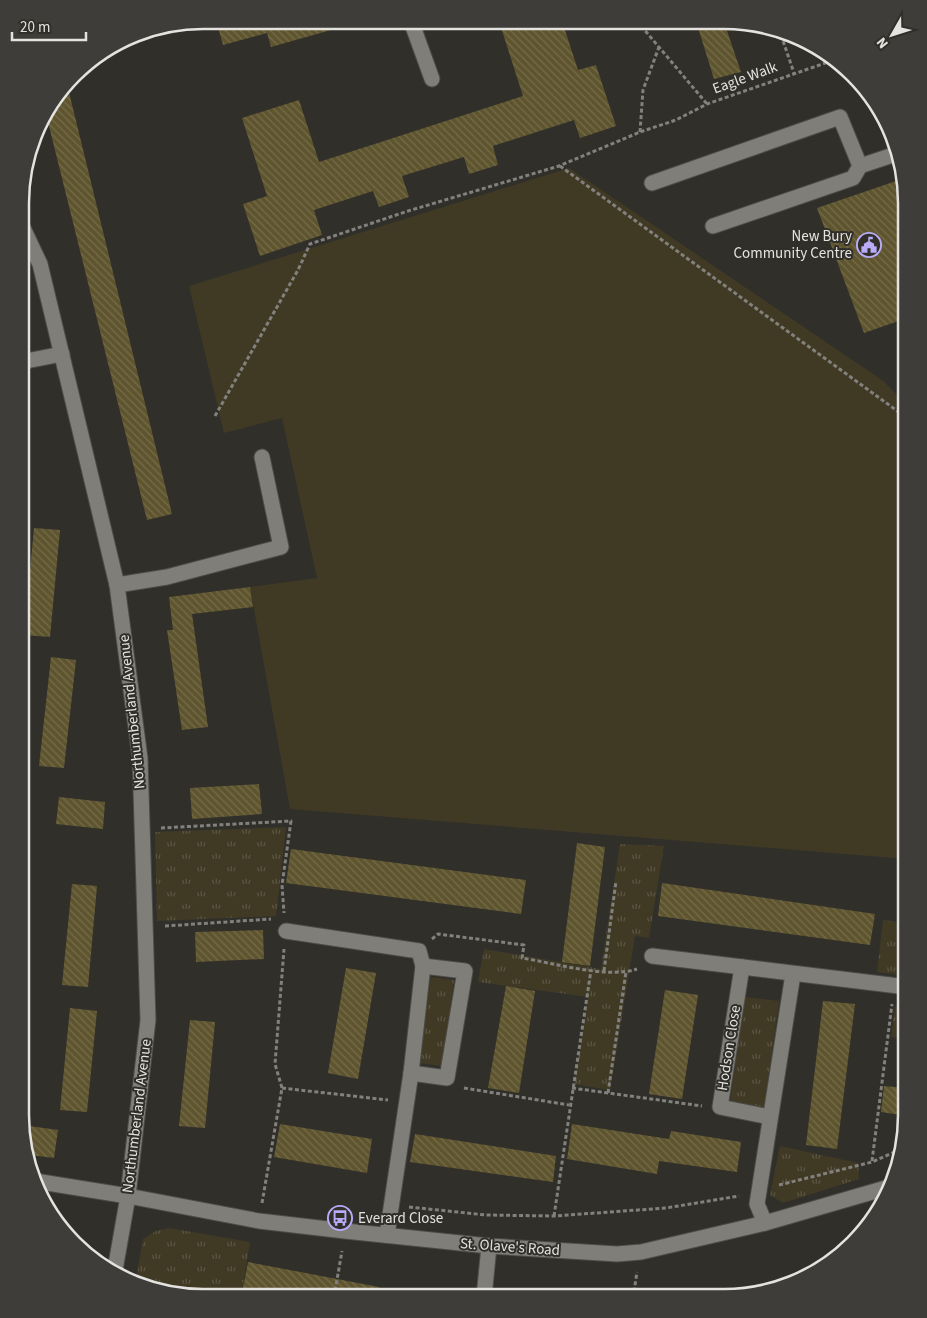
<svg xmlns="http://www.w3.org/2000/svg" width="927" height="1318" viewBox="0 0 927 1318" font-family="'Source Sans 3',sans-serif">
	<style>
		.grass { fill: url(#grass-tufts) }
		.park { fill: #403a25 }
		.building { fill: url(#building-back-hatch) }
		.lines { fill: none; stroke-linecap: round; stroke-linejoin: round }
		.minor-casing { stroke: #4d4c48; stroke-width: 17 }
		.path { stroke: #82817d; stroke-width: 3; stroke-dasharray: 4 2.5; stroke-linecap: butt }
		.minor { stroke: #7f7e78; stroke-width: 15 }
		.labels { text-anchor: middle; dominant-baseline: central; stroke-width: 4; stroke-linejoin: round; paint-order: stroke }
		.street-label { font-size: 15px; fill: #e4e3e0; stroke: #302f2a }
		.poi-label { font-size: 15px; fill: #e4e3e0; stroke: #302f2a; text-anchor: end }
		.rim { fill: none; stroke: #e4e3e0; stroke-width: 2.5 }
	</style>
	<defs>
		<pattern id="grass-tufts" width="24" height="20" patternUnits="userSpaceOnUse" patternTransform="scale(1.25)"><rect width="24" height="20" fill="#403a25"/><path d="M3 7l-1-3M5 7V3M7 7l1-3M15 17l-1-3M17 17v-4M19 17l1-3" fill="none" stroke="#5b5644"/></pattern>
		<pattern id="building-back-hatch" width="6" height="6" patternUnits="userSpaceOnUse" patternTransform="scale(1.25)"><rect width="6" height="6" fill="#5e542e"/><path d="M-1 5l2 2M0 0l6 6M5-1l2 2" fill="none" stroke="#756c4c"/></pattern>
	</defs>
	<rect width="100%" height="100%" fill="#302f2a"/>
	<g class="grass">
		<path d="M286,827L276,916L157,921L155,832Z"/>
		<path d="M620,844L664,846L649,938L635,936L610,1090L574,1084L588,997L478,982L484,949L601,969Z"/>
		<path d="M883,920L906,923L900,975L877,972Z"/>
		<path d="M431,977L454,980L442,1066L418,1063Z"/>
		<path d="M745,997L779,1001L764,1107L730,1102Z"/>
		<path d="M895,1006L907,1007V1040L891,1037Z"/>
		<path d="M780,1146L858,1163L859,1179L783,1203L770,1195Z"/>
		<path d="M169,1228L250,1242L241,1297L179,1296L136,1279L143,1239L156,1231Z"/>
	</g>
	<path class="park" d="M569,168L882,380L907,405V859L290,809L250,587L317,578L282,418L224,433L189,286Z"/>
	<g class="building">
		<path d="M216,20H344L345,26L271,47L267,33L223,45Z"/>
		<path d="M499,21H562L578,70L596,65L616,126L580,138L574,120L493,146L498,165L469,174L464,157L402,176L409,197L379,207L373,191L314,210L322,235L260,256L243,204L267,196L242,118L299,100L319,162L523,96Z"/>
		<path d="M696,21L724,22L741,72L714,79Z"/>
		<path d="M67,84L172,514L147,520L45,110Z"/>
		<path d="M902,179L907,202V318L864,333L817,208Z"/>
		<path d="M34,528L60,530L50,637L24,635Z"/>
		<path d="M250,587L253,607L192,614L208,727L182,730L167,630H173L169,597Z"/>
		<path d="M51,657L76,660L64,768L39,766Z"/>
		<path d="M259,784L262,814L192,819L190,788Z"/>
		<path d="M59,797L105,802L103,829L56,824Z"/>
		<path d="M577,843L605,847L590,966L562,962Z"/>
		<path d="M291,849L526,880L521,914L286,883Z"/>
		<path d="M662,883L875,914L870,945L658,916Z"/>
		<path d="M72,884L97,886L88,987L62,985Z"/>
		<path d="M263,930L264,959L196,962L195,932Z"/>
		<path d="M346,968L376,973L358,1079L328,1073Z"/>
		<path d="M506,986L535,991L519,1093L488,1088Z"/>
		<path d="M665,990L698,995L682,1099L649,1094Z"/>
		<path d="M823,1001L855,1004L837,1149L806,1145Z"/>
		<path d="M70,1008L97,1011L87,1112L60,1110Z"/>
		<path d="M190,1020L215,1022L205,1128L179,1126Z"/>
		<path d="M884,1086L907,1088V1116L881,1112Z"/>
		<path d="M280,1124L372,1139L367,1173L274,1157Z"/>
		<path d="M572,1124L669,1139L671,1131L741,1142L737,1172L659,1161L657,1174L567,1159Z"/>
		<path d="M22,1125L58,1130L54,1158L29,1155Z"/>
		<path d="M415,1134L556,1156L553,1182L410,1162Z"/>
		<path d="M248,1262L379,1287L378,1297H292L243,1288Z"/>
	</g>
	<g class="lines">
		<defs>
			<g id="minor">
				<path d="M411,21L432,79"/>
				<path d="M860,166L896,154"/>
				<path d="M652,183L840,117L860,166L853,178L713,226"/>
				<path d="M22,226L40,264L117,585L140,758L148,1020L128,1196L115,1270"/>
				<path d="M21,362L62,354"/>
				<path d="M117,585L167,577L281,547L262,457"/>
				<path d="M286,931L419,951L423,966L411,1073L387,1235"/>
				<path d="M652,956L907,987"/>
				<path d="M742,967L720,1107L770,1117"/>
				<path d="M411,1073L447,1078L465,971L423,966"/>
				<path d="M35,1181L128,1196L259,1221L345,1231L489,1246L617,1254L641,1252L765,1223L886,1188"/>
				<path d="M765,1223L757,1204L793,974"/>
				<path d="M484,1297L489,1246"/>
			</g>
		</defs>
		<use href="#minor" class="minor-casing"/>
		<g class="path">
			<path d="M637,21L707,104"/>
			<path d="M781,35L794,73"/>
			<path d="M640,132L643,90L659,47"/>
			<path d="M560,166L907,418"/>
			<path d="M215,416L298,270L310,244L408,211L559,166L640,132L676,120L707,104L837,59"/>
			<path d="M161,828L291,821L282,885L284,913"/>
			<path d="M165,926L271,919"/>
			<path d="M432,939L438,934L524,945L522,958C554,963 607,979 637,969"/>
			<path d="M604,971L616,881"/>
			<path d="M282,1088L388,1100"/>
			<path d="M464,1088L569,1105"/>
			<path d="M572,1088L702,1106"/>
			<path d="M608,1093L626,972"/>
			<path d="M872,1161L892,1004"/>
			<path d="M779,1185L872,1162L899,1150"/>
			<path d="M262,1203L282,1088L275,1064L284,949"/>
			<path d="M409,1207L486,1215L554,1216L666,1208L739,1196"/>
			<path d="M554,1216L591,970"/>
			<path d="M334,1297L342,1251"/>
			<path d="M633,1298L637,1272"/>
		</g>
		<use href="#minor" class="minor"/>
	</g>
	<defs>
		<symbol id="civic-ring" viewBox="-11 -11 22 22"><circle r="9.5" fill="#302f2a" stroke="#b8abf7" stroke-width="1.5"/><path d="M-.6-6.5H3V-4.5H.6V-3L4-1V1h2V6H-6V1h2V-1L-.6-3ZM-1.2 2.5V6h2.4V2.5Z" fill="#b8abf7"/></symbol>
		<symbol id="bus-ring" viewBox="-11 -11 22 22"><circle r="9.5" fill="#302f2a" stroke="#b8abf7" stroke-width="1.5"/><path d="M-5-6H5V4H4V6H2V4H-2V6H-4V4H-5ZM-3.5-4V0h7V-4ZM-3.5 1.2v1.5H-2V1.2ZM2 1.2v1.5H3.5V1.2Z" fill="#b8abf7"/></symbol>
	</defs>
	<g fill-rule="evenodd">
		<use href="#civic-ring" x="855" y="231" width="28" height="28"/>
		<use href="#bus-ring" x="326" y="1204" width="28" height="28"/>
	</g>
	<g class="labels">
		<g class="street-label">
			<text transform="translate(745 78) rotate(-20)">Eagle Walk</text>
			<text transform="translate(132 712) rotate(-96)">Northumberland Avenue</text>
			<text transform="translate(729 1048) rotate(-81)">Hodson Close</text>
			<text transform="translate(137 1116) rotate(-83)">Northumberland Avenue</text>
			<text transform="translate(510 1247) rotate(4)">St. Olave's Road</text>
		</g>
		<g class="poi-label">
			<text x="852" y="236">New Bury<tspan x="852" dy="17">Community Centre</tspan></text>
			<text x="358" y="1218" text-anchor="start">Everard Close</text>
		</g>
	</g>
	<path d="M0 0H927V1318H0ZM203 29H724A174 174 0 0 1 898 203V1115A174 174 0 0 1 724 1289H203A174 174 0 0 1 29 1115V203A174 174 0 0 1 203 29Z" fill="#3e3d39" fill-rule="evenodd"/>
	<path class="rim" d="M203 29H724A174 174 0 0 1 898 203V1115A174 174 0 0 1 724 1289H203A174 174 0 0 1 29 1115V203A174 174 0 0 1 203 29Z"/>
	<g transform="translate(892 35) rotate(231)" stroke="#302f2a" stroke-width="4" paint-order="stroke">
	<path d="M0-4L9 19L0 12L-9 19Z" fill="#e4e3e0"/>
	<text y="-8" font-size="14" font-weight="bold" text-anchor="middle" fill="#e4e3e0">N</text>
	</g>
	<path d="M12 32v8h74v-8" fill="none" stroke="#e4e3e0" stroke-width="2.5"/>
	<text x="20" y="32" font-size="15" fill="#e4e3e0" stroke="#302f2a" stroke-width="4" paint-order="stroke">20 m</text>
</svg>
